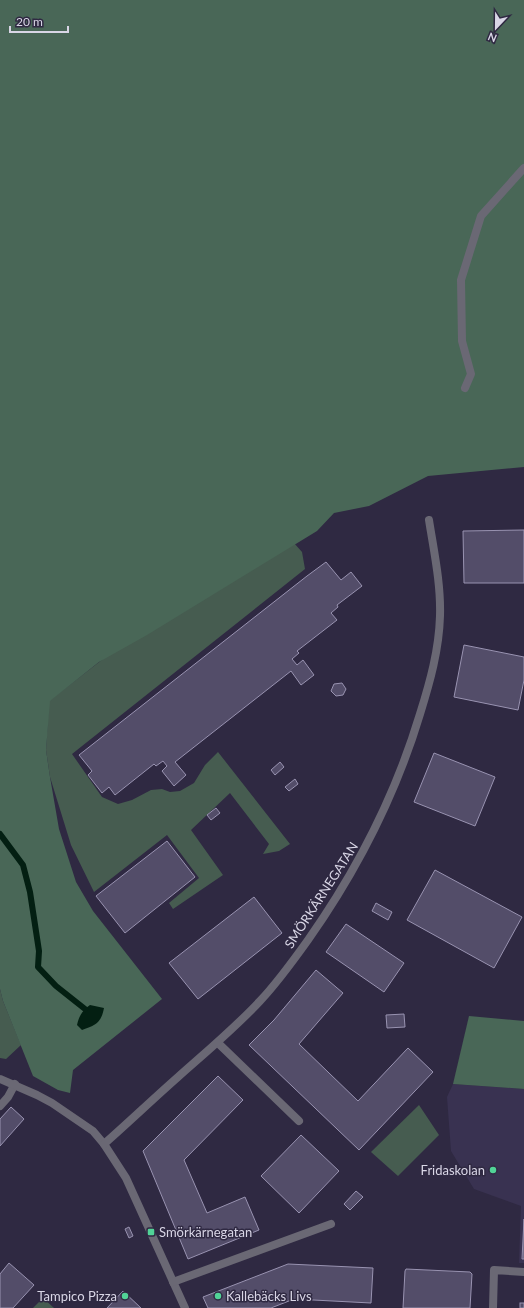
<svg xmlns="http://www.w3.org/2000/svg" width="524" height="1308" viewBox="0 0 524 1308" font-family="Lato,sans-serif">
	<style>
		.built { fill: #393251 }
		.green { fill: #465c50 }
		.forest { fill: #496757 }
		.water { fill: #031f12 }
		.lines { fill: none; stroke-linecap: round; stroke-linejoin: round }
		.stream { stroke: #031f12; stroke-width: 6 }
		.building { fill: #534d69; stroke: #9993b1 }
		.service { stroke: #6a6874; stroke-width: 8 }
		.minor { stroke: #6a6874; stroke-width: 8 }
		.poi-dot { fill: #51d397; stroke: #2f2942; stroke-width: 1.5 }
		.labels { text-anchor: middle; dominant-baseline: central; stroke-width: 3; stroke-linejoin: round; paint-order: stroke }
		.street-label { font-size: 13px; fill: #d9d6e6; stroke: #2f2942 }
		.poi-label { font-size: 13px; fill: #d9d6e6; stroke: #2f2942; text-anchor: end }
	</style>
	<rect width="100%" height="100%" fill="#2f2942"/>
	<path class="built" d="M453,1084L524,1089V1263H519L521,1206L474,1189L451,1151L447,1097Z"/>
	<g class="green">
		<path d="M277,524L302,552L305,569L72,754L102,797L118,804L132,800L151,790L162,789L170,792L180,791L194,783L205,765L218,752L290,844L279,851L263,854L269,844L230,793L191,830L223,875L173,909L169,903L199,878L167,835L94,892L71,845L50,777L46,750L49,701Z"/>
		<path d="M0,989L3,1001L21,1045L6,1059L0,1058Z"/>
		<path d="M419,1105L439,1135L398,1176L371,1152Z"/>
		<path d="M43,1298L54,1308H33Z"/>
	</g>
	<g class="forest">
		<path d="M0,0H524V467L428,476L369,506L334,513L317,531L147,635L99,662L50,701L46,750L50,777L59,829L76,882L93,911L162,999L73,1070L70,1093L58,1090L33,1076L3,1001L0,989Z"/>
		<path d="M469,1016L524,1021V1089L453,1084Z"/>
	</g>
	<path class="water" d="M90,1005L104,1008C101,1023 96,1025 82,1030L77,1025C79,1016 82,1011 90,1005Z"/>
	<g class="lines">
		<path class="stream" d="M0,834L23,865L30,892L39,951L38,967L56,986L85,1009"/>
	</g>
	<g class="building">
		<path d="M524,530V583H464L463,531Z"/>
		<path d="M326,562L341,580L351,572L362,586L337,605L338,607L331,613L337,620L297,651L299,653L292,659L297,665L303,660L314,675L301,685L291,671L175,762L186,775L174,786L162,771L167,766L163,761L156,766L154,764L115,795L109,787L102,793L88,775L92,771L79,755L307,576Z"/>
		<path d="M464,645L524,657V680L518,710L454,697Z"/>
		<path d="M342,683L346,689L343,695L336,696L331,691L334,684Z"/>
		<path d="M434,753L495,777L475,826L414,802Z"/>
		<path d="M280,762L284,767L275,775L271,770Z"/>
		<path d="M295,779L298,784L289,791L285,787Z"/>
		<path d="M216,808L220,813L211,820L207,815Z"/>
		<path d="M167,841L195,877L125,933L96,896Z"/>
		<path d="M435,870L522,917L494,968L407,920Z"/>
		<path d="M254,897L282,933L198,999L169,963Z"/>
		<path d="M376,903L392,912L388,920L372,911Z"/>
		<path d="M346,924L404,963L384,992L326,952Z"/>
		<path d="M316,970L343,993L299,1044L358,1101L408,1048L433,1072L359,1150L249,1045L274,1020Z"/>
		<path d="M404,1014L405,1027L387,1028L386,1015Z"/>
		<path d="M218,1076L243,1100L184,1160L207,1213L245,1197L259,1230L188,1259L143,1151Z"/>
		<path d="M11,1107L24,1119L0,1146V1119Z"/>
		<path d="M301,1135L339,1171L299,1213L261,1176Z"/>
		<path d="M356,1191L363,1197L350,1210L344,1204Z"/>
		<path d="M524,1219V1259H522Z"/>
		<path d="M129,1227L133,1236L129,1238L125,1229Z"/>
		<path d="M9,1263L34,1285L13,1308H0V1274Z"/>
		<path d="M288,1264L373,1268L371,1303L294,1299L271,1308H208L203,1297Z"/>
		<path d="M406,1269L470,1272L472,1274L470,1308H403L405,1271Z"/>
		<path d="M123,1291L141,1308H107Z"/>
		<rect x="520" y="1303" width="4" height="5"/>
	</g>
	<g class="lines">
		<g class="service">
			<path d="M465,388L471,374L462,341L461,280L481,216L524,168"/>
			<path d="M218,1043L299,1121"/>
			<path d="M0,1106L8,1097L15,1084"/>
		</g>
		<g class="minor">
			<path d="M0,1079L37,1095L52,1103L93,1131L104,1144L126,1178L185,1308"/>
			<path d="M104,1144C129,1122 153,1099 178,1077C206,1052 235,1028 260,1001C278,982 293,961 308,940C358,869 395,797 420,714C430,682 439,650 440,616C441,584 434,552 429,520"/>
			<path d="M173,1282L331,1224"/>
			<path d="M493,1308L494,1270L524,1272"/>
		</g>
	</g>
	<g class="poi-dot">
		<circle cx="493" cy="1170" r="4"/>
		<rect x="147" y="1228" width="8" height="8" rx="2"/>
		<circle cx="125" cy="1296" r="4"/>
		<circle cx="218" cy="1296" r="4"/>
	</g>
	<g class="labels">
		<g class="street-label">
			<text transform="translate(321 895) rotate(-57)">SMÖRKÄRNEGATAN</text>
		</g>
		<g class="poi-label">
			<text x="485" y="1170">Fridaskolan</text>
			<text x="159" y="1232" text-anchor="start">Smörkärnegatan</text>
			<text x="117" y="1296">Tampico Pizza</text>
			<text x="226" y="1296" text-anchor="start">Kallebäcks Livs</text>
		</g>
	</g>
	<g transform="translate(496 28) rotate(202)" stroke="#2f2942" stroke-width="3" paint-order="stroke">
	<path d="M0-3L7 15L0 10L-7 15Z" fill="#d9d6e6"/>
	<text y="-6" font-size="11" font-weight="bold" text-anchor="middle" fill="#d9d6e6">N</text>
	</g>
	<path d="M10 26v6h58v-6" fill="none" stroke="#d9d6e6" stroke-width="2"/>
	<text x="16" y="26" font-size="12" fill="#d9d6e6" stroke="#2f2942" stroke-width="3" paint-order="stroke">20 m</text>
</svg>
